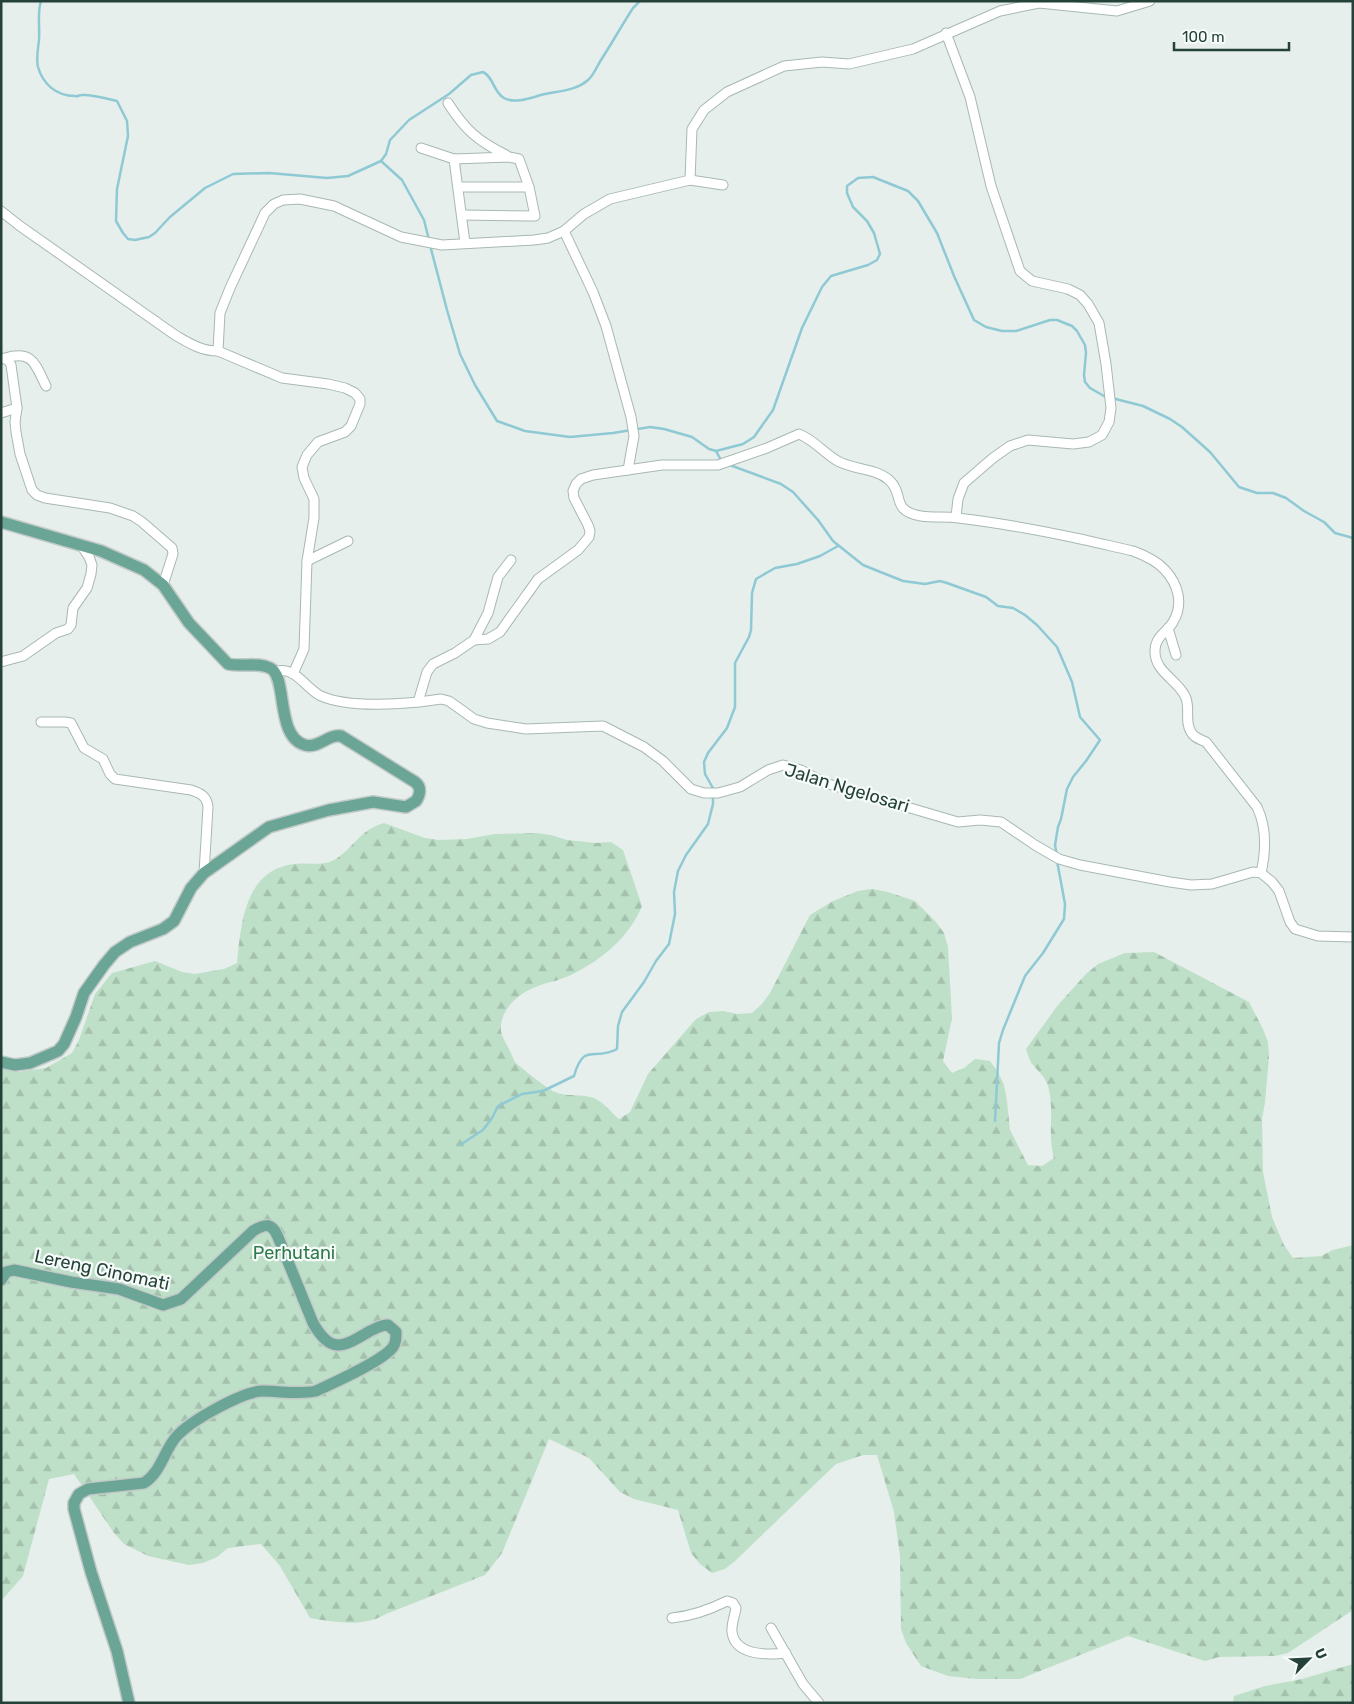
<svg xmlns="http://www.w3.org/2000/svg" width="1354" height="1704" viewBox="0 0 1354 1704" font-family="Rubik,sans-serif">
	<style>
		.forest { fill: url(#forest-firs) }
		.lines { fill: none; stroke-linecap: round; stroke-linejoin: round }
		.stream { stroke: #8ec9d4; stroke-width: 2.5 }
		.minor-casing { stroke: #a8b8b2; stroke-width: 11 }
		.major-casing { stroke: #c2cac8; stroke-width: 14 }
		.minor { stroke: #fff; stroke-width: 9 }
		.major { stroke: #6aa596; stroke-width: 11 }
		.labels { text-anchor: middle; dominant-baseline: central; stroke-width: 4.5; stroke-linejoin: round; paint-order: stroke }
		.street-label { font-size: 18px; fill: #24423a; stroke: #f7fbf9 }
		.park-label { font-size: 18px; fill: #2d7a4b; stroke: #f7fbf9 }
	</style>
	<defs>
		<pattern id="forest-firs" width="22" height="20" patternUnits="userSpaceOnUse" patternTransform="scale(1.25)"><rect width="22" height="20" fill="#bfe0c8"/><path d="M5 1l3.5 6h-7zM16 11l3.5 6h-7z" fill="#a4c1ad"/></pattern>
	</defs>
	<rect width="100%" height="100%" fill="#e6efeb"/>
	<g class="forest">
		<path d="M384,823L425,838L439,840L467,839L495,834L536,833L551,835L567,840L596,843L611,842L623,850L642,906C629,937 603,959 573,974C560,981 546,982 533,988C517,995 499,1011 501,1031C502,1037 507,1045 510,1051C512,1055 513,1059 515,1062C520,1067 549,1090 555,1092C568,1098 587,1092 599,1101C606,1105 613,1114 619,1119L630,1112L648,1074L696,1019L709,1012L723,1011L737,1014L752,1013L762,1004L770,993L810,915L833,901L858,891L872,889L888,892L915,901L936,922L944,933L948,947L952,1018L943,1061L952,1073L964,1068L975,1059L990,1061L998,1072L1004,1085L1007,1101L1010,1130L1028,1165L1042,1166L1054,1158C1047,1134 1055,1110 1048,1086C1045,1076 1038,1071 1032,1064C1029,1060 1028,1054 1026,1049L1058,1005L1086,974L1098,964L1125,953L1154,952L1249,1002L1263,1029L1268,1042L1269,1057L1265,1103L1262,1118L1263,1172L1272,1217L1284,1245L1293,1258L1321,1256L1333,1250L1353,1245V1610L1288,1653L1275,1656L1219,1657L1205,1661L1128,1636L1020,1679H976L948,1676L921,1666L906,1643L901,1629L900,1556L894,1512L877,1455H863L836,1464L735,1561L725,1569L712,1573L700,1564L691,1553L678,1510L634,1499L620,1492L589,1458L549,1439L502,1553L485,1575L386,1614C362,1628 336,1622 310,1618L280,1566L261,1544L228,1548L217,1557L203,1563L189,1565L148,1556L124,1544L114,1533L74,1474L49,1479L23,1576L1,1601V1068L19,1072L46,1068L72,1053L79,1040L95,994L112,973L155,961L182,972L195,974L224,969L237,963C241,925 244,869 295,864C309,862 322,867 336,859C355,846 360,830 384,823Z"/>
		<path d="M1353,1664V1703H1233L1234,1696L1265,1686L1302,1679Z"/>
	</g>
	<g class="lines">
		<g class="stream">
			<path d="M41,1C37,12 40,28 39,40C38,48 36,59 38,67C43,84 56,96 75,96C77,97 79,95 82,95C93,94 106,99 117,101L127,121L128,136L117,189L116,221L123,233L128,239L135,240L149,237L155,233L170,217L205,188L233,174L269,173L327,178L348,176L381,161L402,180L424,220L429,240"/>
			<path d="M381,161L386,154L390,140L409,120L449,94L471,75L483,72C494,77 493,92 504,98C515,104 530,98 541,95C557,91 576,91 588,80C594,75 597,66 601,60C612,43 622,25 633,8L640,1"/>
			<path d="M430,245L447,310L460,354L475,385L497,421L525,431L570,437L613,433L650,427L664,429L692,437L709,449L716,451L722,462"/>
			<path d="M716,451L743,444L754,437L773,410L802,328L822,287L831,276L868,265L877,260L880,254L874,233L867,221L853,207L847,193V186L858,178L873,177L908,191L918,201L937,233L954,276L974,320L986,327L1002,331H1016L1050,320H1057L1072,326L1077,331L1085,345L1086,353L1084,375L1085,382L1090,388L1104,396L1143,406L1170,419L1182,427L1210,452L1239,487L1257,493H1273L1286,498L1304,511L1324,522L1335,533L1353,538"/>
			<path d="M727,464L781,484L793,492L818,520L833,541L863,565L903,581L925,584L940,581L947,583L986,597L998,606L1013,608L1025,615L1037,625L1057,647L1072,682L1080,717L1100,740L1086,761L1073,777L1067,789L1061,819L1058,827L1055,845L1057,856"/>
			<path d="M714,790L705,774L704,762L708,753L727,728L735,707V663L749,637L751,630L752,593L756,579L775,568L797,564L820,556L838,546"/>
			<path d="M995,1121L999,1043L1003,1030L1025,976L1043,953L1064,919L1065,904L1057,861"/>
			<path d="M460,1145L483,1130L492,1118L498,1106L522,1094L543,1091L574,1076C584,1041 594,1062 617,1049L618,1026L622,1012L644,982L656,961L669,944L675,914L674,892L678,871L686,855L708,824L713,804V795"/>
		</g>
		<defs>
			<g id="minor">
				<path d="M946,33L970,97L991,186L1020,271L1032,281L1068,289L1080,295L1088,304L1099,323L1106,364L1111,408L1109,422L1102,435L1089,442L1073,444L1028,440L1010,446L993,458L964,483L958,499L956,517"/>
				<path d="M448,103C465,130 478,141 506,155"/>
				<path d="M421,148L454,159L465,243"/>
				<path d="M454,159L509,157L519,159L529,187L535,216L462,215"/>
				<path d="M690,180L692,129L704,110L727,92L784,66L822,62L849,64L913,49L1000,11L1039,3L1117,11L1150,1"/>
				<path d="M458,187H529"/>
				<path d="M1,211L20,226L175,335C189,343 201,351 218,351"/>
				<path d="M564,231L593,292L606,326L631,417L634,436L628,470"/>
				<path d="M1,358L8,360L11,365L17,408L15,422L16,432L20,454L32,490L37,495L45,498L110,508L133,516L142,522L172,548L173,554L163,585"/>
				<path d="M5,358C33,350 35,364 46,386"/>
				<path d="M1,413L17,408"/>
				<path d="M307,561L348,541"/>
				<path d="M1168,628L1176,655"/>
				<path d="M474,640L488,613L498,577L511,560"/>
				<path d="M1,662L23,656L56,633L68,629L71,625L73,608L87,588L91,574L92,565L89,557L81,545"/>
				<path d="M275,672C294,664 306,689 321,696C350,709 409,704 441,699L449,701L474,719L487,723L526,729L603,726L644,747L663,761L691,789L704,793H718L740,787L768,770L783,765L801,770L825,783L958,822L980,820L1001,822L1035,845L1059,859L1080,865L1170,882L1191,885L1212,884L1253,872L1261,873L1272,882L1279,891L1290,922L1295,929L1318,936L1353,937"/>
				<path d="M293,674L304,649L307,561L314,518V499L304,478L302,467L307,455L318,442L345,432L351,426L360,404V399L355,393L345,388L328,384L282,378L218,351L220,313L230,288L265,213L274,204L283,200L300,199L334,206L401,237L442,245L534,240L548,238L564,231L584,214L610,199L690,180L723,185"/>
				<path d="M418,702L427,672L433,664L455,653L474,640L488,639L500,632L538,579L578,550L584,543L589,537L590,531L588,525L574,498L573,491L576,484L581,479L593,475L662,465H718L767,448L799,434C814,440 823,452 836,460C851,470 874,467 889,480C905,494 890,511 921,516C933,518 946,516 958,518C1001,523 1043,531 1085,540C1101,544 1117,547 1133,551C1144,555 1157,561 1165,570C1178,584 1184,604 1173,622C1167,633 1156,635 1155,650C1154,672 1177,679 1185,696C1191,707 1184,721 1191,732C1194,738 1200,739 1206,742L1257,807C1267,828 1266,851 1261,873"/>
				<path d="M41,722H65L71,723L84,748L103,759L110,774L115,779L191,790C200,793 207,796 208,807L204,873"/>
				<path d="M672,1618C692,1616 709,1610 727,1601L733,1603L736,1608C735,1615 731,1625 732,1632C735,1656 768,1655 786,1653"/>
				<path d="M771,1628L803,1684L819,1703"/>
			</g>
			<g id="major">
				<path d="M1,522L101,551L144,570L163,585L189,623L228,664C242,667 258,662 270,668C288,676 275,737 305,745C318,749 328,734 341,736L415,782C422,787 420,795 416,801L406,807L373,802L329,810L269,827L204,873L191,888L174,921L163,929L130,942L115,952L104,965L84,993L76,1017L64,1044L58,1051L30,1063L15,1065L1,1062"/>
				<path d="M1,1280L6,1272L14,1270L71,1282L119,1289L163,1305L181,1299L253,1231C266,1223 272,1223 278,1237L313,1323C331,1355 343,1347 370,1331C377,1328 381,1325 388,1325L396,1332C396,1338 396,1343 393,1347C383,1361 333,1383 316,1391C298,1395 281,1391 263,1391C243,1391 190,1421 176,1437C164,1451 161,1472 144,1483L88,1489L79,1494L74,1503V1509L91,1572L117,1651L129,1703"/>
			</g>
		</defs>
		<use href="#minor" class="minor-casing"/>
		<use href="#major" class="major-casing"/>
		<use href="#minor" class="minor"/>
		<use href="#major" class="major"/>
	</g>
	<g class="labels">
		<g class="street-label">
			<text transform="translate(847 788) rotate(17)">Jalan Ngelosari</text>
			<text transform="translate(102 1270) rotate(12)">Lereng Cinomati</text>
		</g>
		<g class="park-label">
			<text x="294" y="1253">Perhutani</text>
		</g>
	</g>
	<rect width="1354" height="1704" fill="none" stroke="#24423a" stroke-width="5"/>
	<g transform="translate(1309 1659) rotate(66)" stroke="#f7fbf9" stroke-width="4" paint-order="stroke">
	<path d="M0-4L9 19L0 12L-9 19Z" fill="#24423a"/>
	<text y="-8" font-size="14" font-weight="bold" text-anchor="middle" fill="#24423a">U</text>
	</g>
	<path d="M1174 42v8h115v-8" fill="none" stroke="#24423a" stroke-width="2.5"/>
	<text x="1182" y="42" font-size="15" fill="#24423a" stroke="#f7fbf9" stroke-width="4" paint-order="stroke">100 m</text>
</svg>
